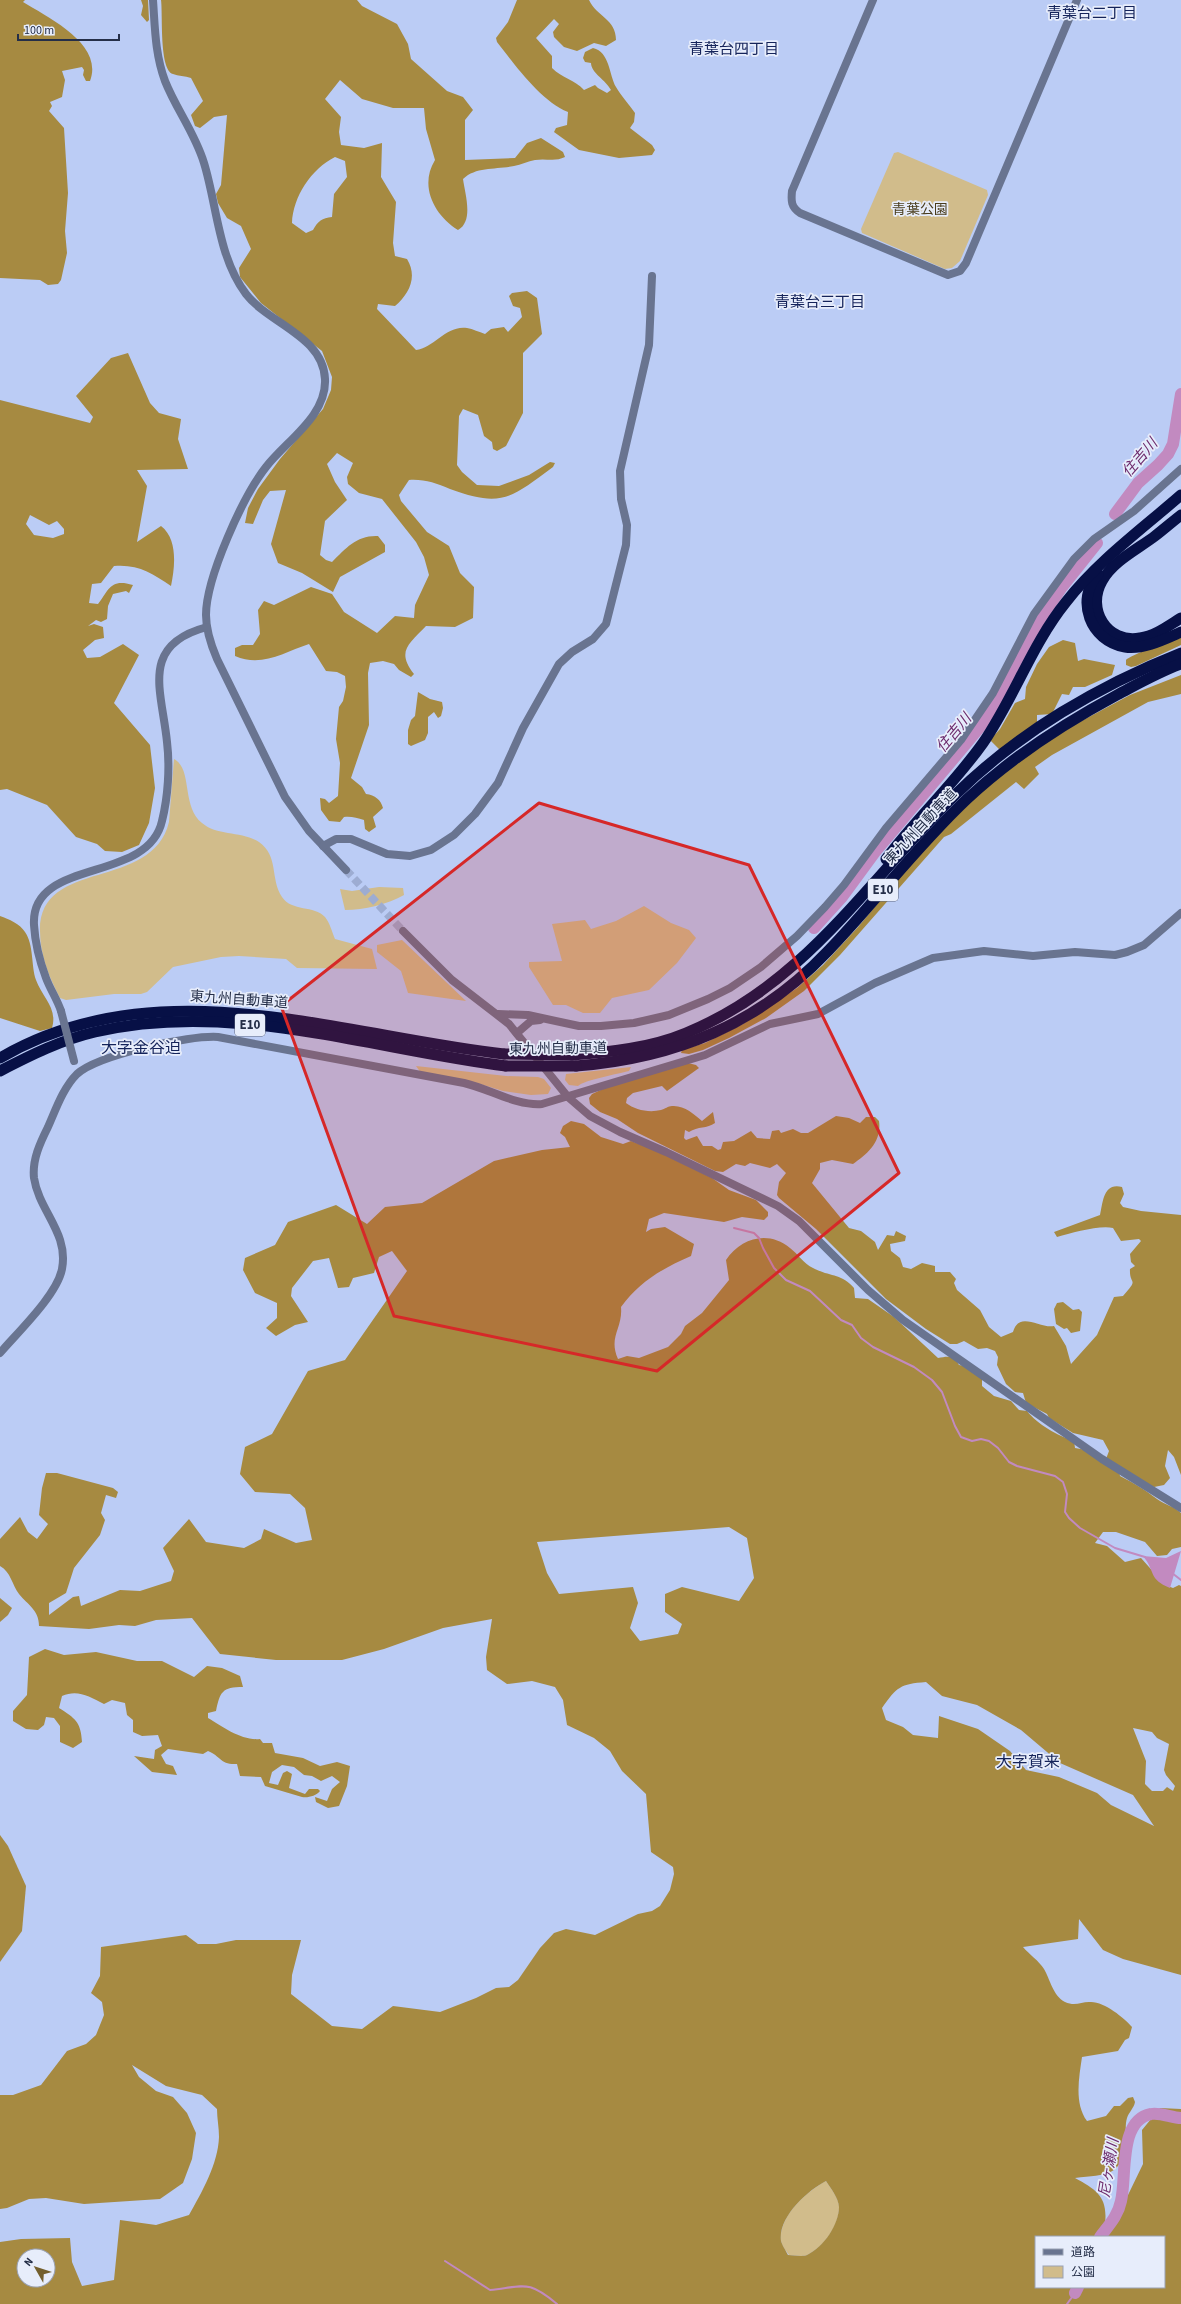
<svg xmlns="http://www.w3.org/2000/svg" width="1181" height="2304" viewBox="0 0 1181 2304" font-family="'Source Sans 3','Noto Sans JP',sans-serif">
	<style>
		.green { fill: #d1bc8b }
		.forest { fill: #a68a41; fill-rule: evenodd }
		.water { fill: #c28ac0 }
		.lines { fill: none; stroke-linecap: round; stroke-linejoin: round }
		.stream { stroke: #c28ac0; stroke-width: 2 }
		.river { stroke: #c28ac0; stroke-width: 12 }
		.minor-tunnel { stroke: #9dacd2; stroke-width: 8; stroke-dasharray: 8 4; stroke-linecap: butt }
		.minor { stroke: #697490; stroke-width: 8 }
		.highway { stroke: #071046; stroke-width: 11 }
		.minor-bridge { stroke: #697490; stroke-width: 8 }
		.highway-bridge { stroke: #071046; stroke-width: 11 }
		.marked { fill: #d62828; fill-opacity: 0.2; stroke: #d62828; stroke-width: 3; stroke-linejoin: round }
		.labels { text-anchor: middle; dominant-baseline: central; stroke-width: 3.5; stroke-linejoin: round; paint-order: stroke }
		.shield { fill: #e7edfb; stroke: #5e677e; stroke-width: 1 }
		.shield-label { font-size: 13px; font-weight: bold; fill: #242e48 }
		.park-label { font-size: 14px; fill: #493c1c; stroke: #e7edfb }
		.street-label { font-size: 14px; fill: #242e48; stroke: #e7edfb }
		.neighbourhood-label { font-size: 15px; fill: #14235a; stroke: #e7edfb }
		.water-label { font-size: 15px; font-style: italic; fill: #6d2b6d; stroke: #e7edfb }
		.quarter-label { font-size: 16px; fill: #14235a; stroke: #e7edfb }
	</style>
	<rect width="100%" height="100%" fill="#bbccf5"/>
	<g class="green">
		<path d="M898,152L987,190L988,195L960,261L952,268L945,269L862,233L861,229L894,153Z"/>
		<path d="M174,759C193,769 181,806 202,823C217,836 242,831 259,842C279,856 270,879 282,897C292,912 314,905 325,917C330,923 332,932 335,939L372,949L377,969L297,968L286,959L239,956L221,957L173,967L147,992L141,994H114L66,1000L60,998C49,977 40,955 40,931C39,857 152,892 169,822Z"/>
		<path d="M379,887L403,888L404,895C388,904 364,910 345,910L340,889L352,891Z"/>
		<path d="M644,906L671,923L689,930L696,938L677,963L649,990L612,998L600,1013H583L566,1005H553L529,967V962L562,961L552,924L585,920L591,929L616,921Z"/>
		<path d="M402,940L466,1001L408,993L401,971L377,952V945Z"/>
		<path d="M416,1066L506,1076L538,1077L544,1079L551,1088L548,1094L531,1095L503,1091L477,1083L421,1073Z"/>
		<path d="M631,1067L629,1071C618,1074 584,1080 578,1086L569,1085L565,1080L566,1074Z"/>
		<path d="M826,2181C831,2189 838,2197 839,2206C840,2224 824,2247 807,2255C802,2257 794,2255 789,2255C786,2251 782,2246 781,2241C778,2217 807,2191 826,2181Z"/>
	</g>
	<g class="forest">
		<path d="M0,0H25L23,2C49,18 104,44 90,81H86L83,75L84,70L82,67L62,71L65,80L62,97L50,102L52,106L49,111L64,128L68,193L65,231L67,253L61,280L58,284L48,285L40,280L0,278Z"/>
		<path d="M141,0H148L149,20L147,22L141,15L143,6Z"/>
		<path d="M161,0H357L362,6L397,24L408,44L411,59L447,91L463,97L473,110L465,120V160L515,158L527,143L541,138L563,152L565,157C555,162 546,158 535,160C528,161 521,165 514,166C496,170 477,166 463,179C465,194 474,221 458,230C434,215 419,186 435,160L426,129L424,108H393L362,99L340,80L325,99L341,117L339,132L341,145L364,148L382,143L381,177L396,202L393,243L395,256L407,259C418,277 409,294 395,306L378,304L377,309L416,350C434,348 446,325 467,328C473,329 479,332 485,334L491,329L504,327L508,332L522,317L520,308L513,306L509,296L512,293L527,291L537,298L542,334L523,353V413L506,446L497,451L493,449L492,442L484,436L478,415L463,409L459,416L457,465L462,472L477,485L499,486L529,475L550,462L555,463L553,467C511,498 502,508 450,489C436,483 424,479 409,480L399,495L401,501L427,532L449,546L460,573L474,587L473,618L455,627L426,626C409,644 396,651 414,674L411,677L399,670L394,664L383,661L370,663L368,673L369,725L351,778L362,787L366,794C375,795 381,800 383,808L373,817L376,827L369,832L365,829L364,820C357,818 351,816 344,817L340,822L329,821L321,810L320,798L325,799L329,803L338,796L340,763L336,739L339,707L343,701L346,687L345,676L337,672L326,671L309,644C284,652 262,668 235,656V648L242,645H253L260,634L258,610L264,601L274,605L311,587L332,594L344,612L377,633L395,616L414,618L415,605L429,575L424,557L416,542L382,499L359,493L348,484L347,477L353,463L337,453L327,464L335,482L347,500L325,521L320,555L326,560L332,562C346,548 357,535 378,536L385,545V552L340,577L333,592L302,573L278,563L271,544L286,490L270,491L263,500L253,524L245,523L248,508L258,489L280,459L323,409L331,390L332,377L322,351L261,303L240,277L239,268L251,249L241,226L227,218L218,203L216,194L221,185L227,115L214,117L200,128L195,126L191,115L203,101L191,78C185,76 178,76 173,74C159,70 163,13 161,0ZM335,157L345,161L347,177L334,194L332,217C322,218 318,221 313,230L306,233L292,223C293,197 311,169 335,157Z"/>
		<path d="M517,0H589C597,17 616,19 616,40L606,46L594,43L577,51L564,47L554,37L553,32L559,24L554,19L536,38L552,56V68C562,78 575,80 584,90L595,85L598,88L607,93L611,90C606,80 591,73 591,63L585,62L583,58L585,52L593,48C610,52 609,75 616,87C621,96 629,104 635,113L634,122L630,128L652,145L655,150L652,155L619,158L579,150L554,132L556,128L567,125L568,112C541,101 515,65 497,42L496,38L508,22Z"/>
		<path d="M128,353L150,403L159,413L181,419L178,439L188,469L137,470L147,486L137,542L161,526C178,539 175,567 171,586C152,573 138,564 114,566L101,583L92,584L89,603L98,604C109,590 110,578 133,585L129,593L126,591L113,594L108,606L107,619L101,622L96,620L88,626L94,624L103,627L104,638L95,640L83,650L87,658L100,657L123,644L139,655L114,703L150,745L155,788L149,823L139,845L122,852L105,851L97,844L76,837L47,805L7,789L0,790V400L90,423L93,417L76,396L111,358ZM30,515L49,525L57,521L64,529V534L53,538L34,535L26,524Z"/>
		<path d="M1181,635V645L1136,666L1131,667L1126,665V660C1129,656 1172,639 1181,635Z"/>
		<path d="M1063,640L1075,643L1078,661L1084,659L1115,665L1112,675L1085,687H1073L1069,695L1062,694L1052,714L1037,715V722L1000,750L990,740L1000,729L1015,703L1025,699L1026,687L1037,664L1049,647Z"/>
		<path d="M1181,675V694L1148,702L1052,755L1035,767L1039,774L1024,789L1016,782L951,834L944,837L840,955L804,991L766,1018L729,1038L703,1050L689,1054L681,1053L682,1050L705,1043L743,1024L797,988L823,965L858,927L936,834L1010,766L1074,725L1130,695Z"/>
		<path d="M418,692L430,699L442,702L443,708L441,716L438,718L434,712L428,717V733L425,740L411,746L408,744V730L411,720L415,716Z"/>
		<path d="M0,916C9,919 20,924 25,932C34,945 31,966 36,980C42,997 58,1008 52,1028L40,1031L0,1018Z"/>
		<path d="M688,1063L696,1065L699,1068L667,1091L662,1086L633,1093L627,1098L626,1103C635,1110 649,1113 661,1110C665,1109 668,1106 672,1106C684,1105 694,1114 702,1121L713,1112L715,1123C707,1129 698,1126 689,1132L685,1130L684,1138L686,1140L697,1136L703,1146H712L718,1150L721,1149L723,1142L734,1141L751,1131L757,1138L770,1139L772,1131L779,1130L781,1133L793,1129L801,1133H808L836,1116L849,1118L860,1123L866,1117H875L879,1121C882,1141 868,1154 853,1164L832,1160L820,1163V1169L812,1183L849,1228L861,1231L875,1242L878,1250L887,1235L894,1236L896,1231L906,1236L905,1241L890,1244L891,1251L900,1258L903,1267L911,1269L922,1263L935,1266V1272H950L956,1279L954,1283L957,1290L980,1310L989,1327L1001,1337L1013,1332C1019,1310 1040,1329 1054,1326L1066,1346L1071,1364L1097,1335L1114,1297L1123,1296C1140,1277 1129,1286 1130,1269L1135,1266L1131,1262L1130,1254L1141,1241L1139,1239L1121,1241L1113,1228C1099,1225 1072,1233 1057,1237L1054,1232L1100,1215C1103,1203 1103,1182 1122,1187L1124,1194L1120,1203L1123,1207L1141,1211L1181,1215V1475L1174,1457L1168,1450L1165,1466L1170,1478L1164,1485L1154,1487L1119,1471L1120,1476C1134,1483 1145,1490 1157,1499C1165,1505 1174,1506 1181,1513V1547L1172,1549L1167,1555L1157,1556L1145,1542L1116,1532H1103L1095,1543L1107,1546L1125,1562L1141,1558L1165,1585L1173,1588L1179,1585L1181,1586V1975L1123,1959L1103,1950L1079,1919L1078,1939L1023,1947C1029,1954 1039,1961 1044,1969C1050,1979 1053,1996 1065,2002C1076,2007 1082,2001 1091,2002C1105,2002 1124,2018 1132,2027L1129,2038L1125,2040L1118,2051L1082,2057C1079,2078 1074,2103 1087,2121L1106,2116L1114,2106H1120L1128,2098L1133,2097L1135,2102C1134,2108 1129,2112 1127,2118C1125,2124 1126,2133 1126,2140C1122,2178 1107,2174 1075,2178C1097,2190 1108,2197 1105,2224L1128,2195L1143,2164L1142,2130L1160,2108L1181,2109V2304H0V2242L21,2239L70,2238L72,2262L82,2286L114,2280L120,2220L156,2225L189,2215C202,2192 218,2164 219,2137C219,2128 217,2118 217,2109L202,2095L166,2086L132,2065L139,2077L156,2091L173,2097L187,2113L196,2133L192,2159L183,2183L160,2199L84,2204L46,2198L29,2199L7,2208L0,2209V2095H13L41,2085L67,2051L86,2044L96,2035L104,2015L102,2002L91,1993L100,1976L101,1947L186,1935L198,1944H216L236,1940H301L292,1975L291,1994L332,2026L362,2029L393,2006L440,2012L476,1998L496,1988L509,1987L518,1980L540,1948L554,1933L566,1929L595,1935L638,1914L652,1911L660,1906L670,1890L674,1874L673,1867L651,1852L646,1794L622,1771L610,1751L594,1738L567,1725L563,1700L555,1687L532,1681L507,1684L487,1670L486,1657L492,1619L443,1628L384,1649L342,1660H276L220,1654L192,1618L156,1620L135,1626L119,1625L89,1629L39,1626C39,1610 28,1605 19,1594C12,1585 11,1572 0,1566V1539L20,1517L28,1532L37,1539L48,1524L39,1515L42,1488L46,1473H57L113,1488L118,1492L116,1498L106,1495L101,1513L105,1520L100,1535L74,1568L66,1593L49,1603V1615L73,1597L79,1596L81,1606L120,1590L140,1591L171,1581L174,1571L163,1548L189,1519L206,1542L244,1548L261,1539L264,1529L296,1543L312,1540L305,1508L290,1494L255,1492L240,1474L245,1447L272,1434L308,1371L345,1360L407,1271L392,1251L379,1257L374,1273L353,1278L349,1287L338,1288L329,1258L313,1261L292,1288L291,1296L308,1322L295,1325L276,1336L266,1328L277,1318V1303L255,1293L243,1270L245,1258L275,1245L288,1222L336,1205L367,1224L385,1207L422,1203L494,1161L542,1150L570,1147L565,1137L560,1133L563,1126L571,1121L584,1124L601,1137L623,1144L631,1141L655,1150L712,1178L729,1190L756,1200L768,1212V1216L764,1220L742,1217L724,1222L664,1213L649,1219L646,1232L651,1229L665,1227L694,1244L691,1256C663,1268 639,1282 621,1307C623,1328 608,1337 618,1359L627,1356L639,1358L668,1347L681,1334L685,1326L702,1313L729,1280L726,1260C741,1238 768,1230 790,1248C798,1254 804,1264 813,1268C830,1277 841,1273 854,1288L855,1298L868,1299L894,1317L938,1358C948,1356 954,1355 959,1365L965,1366L982,1379V1386L994,1396L1011,1401L1019,1410L1027,1411C1037,1424 1058,1436 1074,1441L1075,1448L1086,1450L1106,1459L1109,1451L1103,1440L1073,1433L1049,1418L1047,1414L1026,1403L1023,1393L1015,1392L1006,1384L997,1365L998,1357L995,1351L987,1348L978,1349L964,1341L957,1344H950L926,1329L886,1299L816,1229L779,1198L777,1195L779,1182L786,1173L777,1164L770,1168L750,1163L745,1166L736,1164L723,1172L715,1171L638,1133L617,1119L600,1112L590,1104L589,1098L592,1094L605,1088ZM729,1527L747,1538L754,1578L739,1601L682,1587L665,1594V1612L682,1624L678,1634L640,1641L630,1628L638,1603L633,1587L559,1594L547,1573L537,1542ZM926,1682L942,1696L977,1705L1021,1730L1060,1763L1133,1795L1154,1826L1111,1805L1097,1793L1059,1777L1026,1770L1010,1751L978,1729L939,1716L938,1738L913,1735L903,1727L886,1720L882,1708C897,1687 900,1684 926,1682ZM1133,1728L1152,1732L1157,1738L1169,1744L1164,1770L1166,1775L1175,1786L1173,1791L1167,1787L1163,1791H1152L1145,1784L1146,1761ZM826,2181C831,2189 838,2197 839,2207C839,2224 824,2247 807,2255C802,2257 794,2255 788,2255C786,2251 782,2245 781,2241C778,2217 807,2191 826,2181ZM1036,2237H1164V2287H1036ZM24,2256H48V2280H24Z"/>
		<path d="M1063,1302L1073,1310L1079,1309L1082,1312L1080,1331L1071,1333L1067,1328L1064,1329L1056,1324L1054,1309L1057,1303Z"/>
		<path d="M0,1598L12,1608L8,1615L0,1622Z"/>
		<path d="M45,1649L64,1655L96,1652L137,1661H162L194,1677L207,1666L222,1668L240,1676L243,1687C222,1687 220,1692 216,1711L208,1713V1718C223,1727 242,1741 260,1739L263,1743H272L275,1753L303,1758L320,1766L337,1762L350,1766L347,1786L339,1806L328,1808L316,1802L315,1797L327,1801L332,1789L340,1782L332,1776L321,1781L312,1776L304,1775L294,1767L282,1765L272,1772L269,1783L278,1785L283,1773L287,1771L292,1774L289,1788L305,1794L309,1789H318L320,1791C316,1796 308,1798 302,1797L265,1786L261,1777L240,1776L237,1764C220,1765 221,1756 208,1751L203,1754L168,1749L161,1755L166,1764L173,1766L177,1775L152,1772L134,1756L154,1759L155,1750L162,1746L158,1735L142,1736L133,1732V1720L127,1715L125,1703L112,1700L104,1704C89,1696 77,1689 62,1696L59,1708C75,1718 81,1722 82,1742L73,1748L60,1742V1726L54,1718L46,1717L44,1725L38,1730L26,1729L13,1721V1711L27,1695L29,1657Z"/>
		<path d="M0,1835L8,1846L26,1886L22,1931L0,1962Z"/>
	</g>
	<path class="water" d="M1181,1551L1170,1588C1148,1579 1156,1572 1143,1556L1166,1558Z"/>
	<g class="lines">
		<g class="stream">
			<path d="M734,1228L754,1233L759,1238L763,1248L774,1268L786,1280L810,1291L841,1320L852,1325L861,1338L873,1347L914,1367L932,1380L942,1392L955,1426L961,1437L972,1441L981,1439L989,1441L998,1448L1009,1462L1017,1466L1055,1476L1063,1482L1067,1494L1065,1512L1069,1518L1080,1528L1115,1548L1145,1557"/>
			<path d="M1172,1573L1181,1580"/>
			<path d="M445,2261L490,2290C526,2286 528,2280 557,2304"/>
			<path d="M1067,2304L1075,2293"/>
		</g>
		<g class="river">
			<path d="M1115,514L1138,483L1158,465L1168,454L1173,444L1181,394"/>
			<path d="M814,928L842,897L875,852L985,721L1041,618L1062,587L1097,543"/>
			<path d="M1100,2237C1109,2225 1118,2216 1121,2201C1127,2177 1118,2120 1151,2114C1160,2112 1172,2118 1181,2118"/>
			<path d="M1075,2293L1078,2287"/>
		</g>
		<path class="minor-tunnel" d="M346,870L403,931"/>
		<g class="minor">
			<path d="M153,0C155,28 155,54 165,81C176,109 195,133 204,163C217,205 218,257 246,294C269,324 323,336 325,379C327,416 286,441 266,467C243,496 206,578 206,615C206,630 211,645 217,659L285,797L309,831L346,870"/>
			<path d="M873,0L792,191C791,201 791,207 800,213L948,275L960,271L966,263L1077,0"/>
			<path d="M323,846L336,839H351L387,854L410,856L431,850L454,835L475,814L498,783L523,728L559,664L572,652L593,639L606,624L626,545L627,525L621,499L620,471L649,345L652,276"/>
			<path d="M403,931L452,980L509,1024L568,1097L590,1116L620,1132L666,1152L778,1206L799,1221L868,1290L903,1320L1102,1459L1181,1508"/>
			<path d="M61,1011C57,999 50,989 46,978C40,962 35,942 34,925C30,857 148,884 162,821C168,797 170,767 167,742C162,691 139,645 207,627"/>
			<path d="M498,1014L528,1015L579,1026H601L634,1023L669,1015L708,999L730,988L761,967L797,936L825,907L844,885L886,828L961,740L993,693L1034,614L1074,559L1094,539L1134,511L1181,469"/>
			<path d="M517,1033L531,1021L540,1020"/>
			<path d="M0,1353C18,1332 57,1295 62,1269C69,1233 39,1211 34,1178C32,1160 40,1143 48,1127C56,1109 63,1088 77,1074C98,1055 189,1035 218,1037L464,1083C490,1089 516,1106 542,1104L705,1055L770,1024L818,1014L875,983L933,958L984,951L1033,956L1075,952L1115,955L1127,952L1144,945L1181,913"/>
		</g>
		<g class="highway">
			<path d="M1181,515C1172,522 1164,529 1155,536C1138,549 1113,561 1102,581C1086,609 1107,644 1140,638C1155,636 1168,626 1181,618"/>
			<path d="M1098,574C1075,600 1090,641 1125,647C1143,650 1165,639 1181,632"/>
			<path d="M886,859C916,819 954,784 983,743C1014,698 1032,644 1066,602C1098,561 1142,529 1181,495"/>
			<path d="M572,1055C610,1052 650,1048 686,1033C806,984 867,881 956,794C1019,732 1100,685 1181,653"/>
			<path d="M0,1058C157,966 338,1035 504,1054"/>
			<path d="M576,1066C676,1058 759,1024 828,951C876,901 917,846 967,799C1012,757 1063,724 1117,695C1138,684 1159,672 1181,664"/>
			<path d="M0,1071C31,1055 61,1040 95,1032C231,1000 371,1049 506,1066"/>
		</g>
		<path class="minor-bridge" d="M61,1011L74,1061"/>
		<g class="highway-bridge">
			<path d="M504,1054L572,1055"/>
			<path d="M506,1066H576"/>
		</g>
	</g>
	<path class="marked" d="M539,803L749,865L899,1173L657,1371L394,1316L281,1006Z"/>
	<g class="labels">
		<g class="shield">
			<rect x="868" y="879" width="30" height="22" rx="3"/>
			<rect x="235" y="1014" width="30" height="22" rx="3"/>
		</g>
		<g class="shield-label">
			<text x="883" y="890">E10</text>
			<text x="250" y="1025">E10</text>
		</g>
		<g class="park-label">
			<text x="920" y="210">青葉公園</text>
		</g>
		<g class="street-label">
			<text transform="translate(921 827) rotate(-47)">東九州自動車道</text>
			<text transform="translate(239 1000) rotate(4)">東九州自動車道</text>
			<text transform="translate(558 1049) rotate(-1)">東九州自動車道</text>
		</g>
		<g class="neighbourhood-label">
			<text x="1092" y="13">青葉台二丁目</text>
			<text x="734" y="49">青葉台四丁目</text>
			<text x="820" y="302">青葉台三丁目</text>
		</g>
		<g class="water-label">
			<text transform="translate(1140 458) rotate(-49)">住吉川</text>
			<text transform="translate(954 733) rotate(-50)">住吉川</text>
			<text transform="translate(1109 2168) rotate(-81)">尼ヶ瀬川</text>
		</g>
		<g class="quarter-label">
			<text x="141" y="1048">大字金谷迫</text>
			<text x="1028" y="1762">大字賀来</text>
		</g>
	</g>
	<rect x="1035" y="2236" width="130" height="52" fill="#e7edfb" stroke="#99a1b3"/>
	<rect x="1043" y="2249" width="20" height="6" fill="#697490" stroke="#99a1b3"/>
	<text x="1071" y="2256" font-size="12" fill="#242e48">道路</text>
	<rect x="1043" y="2266" width="20" height="12" fill="#d1bc8b" stroke="#99a1b3"/>
	<text x="1071" y="2276" font-size="12" fill="#242e48">公園</text>
	<g transform="translate(36 2268) rotate(309)"><circle r="19" fill="#e7edfb" stroke="#99a1b3"/>
	<path d="M0-3L7 15L0 10L-7 15Z" fill="#735f2e"/>
	<text y="-6" font-size="11" font-weight="bold" text-anchor="middle" fill="#242e48">N</text>
	</g>
	<path d="M18 34v6h101v-6" fill="none" stroke="#242e48" stroke-width="2"/>
	<text x="24" y="34" font-size="12" fill="#242e48" stroke="#e7edfb" stroke-width="3" paint-order="stroke">100 m</text>
</svg>
